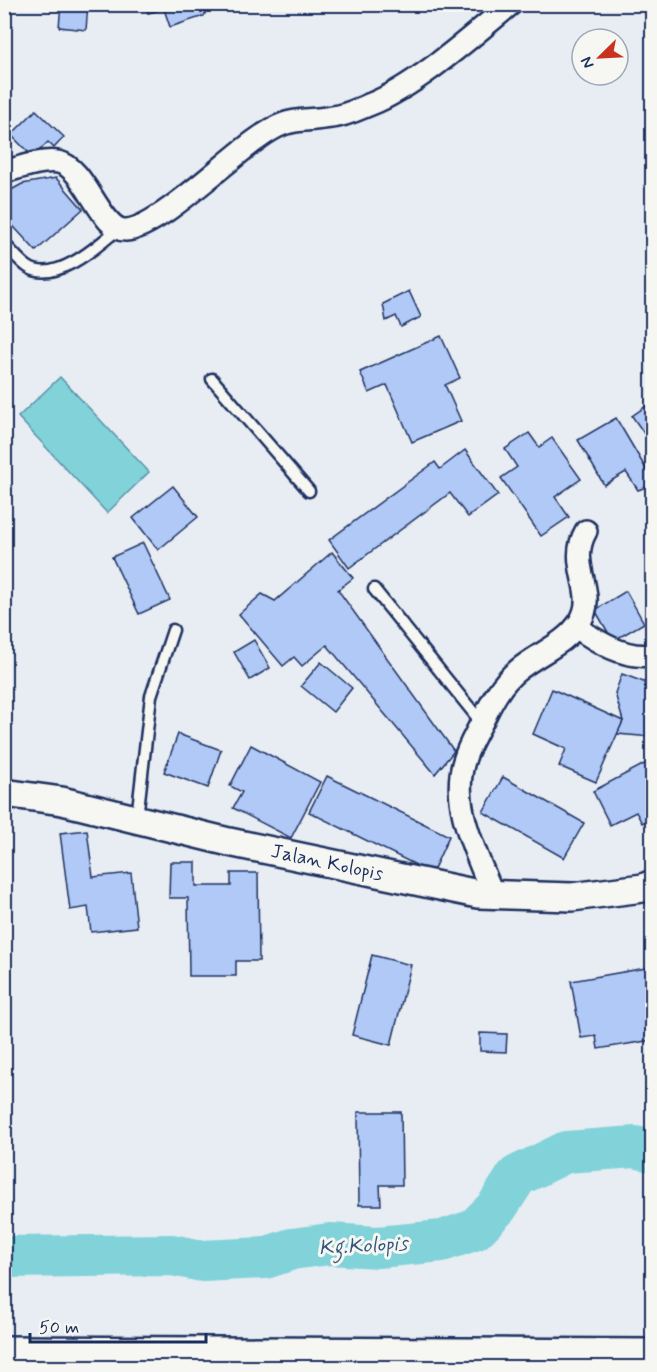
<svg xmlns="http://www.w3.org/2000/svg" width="657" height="1372" viewBox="0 0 657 1372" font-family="Mynerve,sans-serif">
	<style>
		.water { fill: #81d3d9; stroke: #5891a8; stroke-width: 1.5 }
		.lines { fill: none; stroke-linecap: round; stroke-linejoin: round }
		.river { stroke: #81d3d9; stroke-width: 42 }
		.building { fill: #b0c9f7; stroke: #1b2f5e; stroke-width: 1.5 }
		.service-casing { stroke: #1b2f5e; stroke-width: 15 }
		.minor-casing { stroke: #1b2f5e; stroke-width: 26 }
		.tertiary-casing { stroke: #1b2f5e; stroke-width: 32 }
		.trunk-casing { stroke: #1b2f5e; stroke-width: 38 }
		.service { stroke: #f6f6f2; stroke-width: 10 }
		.minor { stroke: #f6f6f2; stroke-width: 21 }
		.tertiary { stroke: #f6f6f2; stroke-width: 27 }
		.trunk { stroke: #f6f6f2; stroke-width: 33 }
		.labels { text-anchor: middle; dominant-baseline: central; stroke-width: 6; stroke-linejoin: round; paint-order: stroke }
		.street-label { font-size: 20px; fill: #1b2f5e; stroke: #f6f6f2 }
		.water-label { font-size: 21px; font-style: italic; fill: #34587d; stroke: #f6f6f2 }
	</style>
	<rect width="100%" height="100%" fill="#e8edf3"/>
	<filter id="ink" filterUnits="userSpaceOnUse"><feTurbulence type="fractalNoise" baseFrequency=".0167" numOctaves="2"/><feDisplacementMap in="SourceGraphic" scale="12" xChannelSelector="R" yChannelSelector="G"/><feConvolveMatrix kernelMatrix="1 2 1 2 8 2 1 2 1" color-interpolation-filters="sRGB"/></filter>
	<g filter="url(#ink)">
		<path class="water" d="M60,377L149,472L107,513L18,417Z"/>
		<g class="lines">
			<path class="river" d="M4,1257L172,1255L202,1261L265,1258L292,1249L330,1244L378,1247L442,1241L474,1230L497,1207L517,1176L566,1152L635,1147L652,1151"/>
		</g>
		<g class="building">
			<path d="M61,4H88L86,30L59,27Z"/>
			<path d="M145,4H210L204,16L170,27L164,9L148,13Z"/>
			<path d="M36,110L64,137L54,148L48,142L33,157L11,135Z"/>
			<path d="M56,178L83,209L36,251L4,216V194L22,184Z"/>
			<path d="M409,291L421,317L401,327L396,316L386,321L383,304Z"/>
			<path d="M441,336L460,378L445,385L461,421L412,442L387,385L369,393L360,372Z"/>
			<path d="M652,402V445L632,416Z"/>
			<path d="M616,418L652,479V485L638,490L626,472L604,485L578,440Z"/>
			<path d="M529,433L539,447L552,438L581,479L555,497L569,517L541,536L501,478L517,467L505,449Z"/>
			<path d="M465,450L498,495L468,517L450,493L349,568L329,540L435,462L440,469Z"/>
			<path d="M173,486L198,517L158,550L133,518Z"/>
			<path d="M143,543L170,600L139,614L112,557Z"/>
			<path d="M332,552L353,578L338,590L454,751L435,774L327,645L302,666L294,657L283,666L239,614L262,594L275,601Z"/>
			<path d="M626,591L644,623L613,641L595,610Z"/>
			<path d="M254,640L270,668L250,680L234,652Z"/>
			<path d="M321,662L352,688L333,712L301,686Z"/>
			<path d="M622,674L652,685V737L617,734L623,721L615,693Z"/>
			<path d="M552,689L623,721L596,782L559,766L566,749L533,734Z"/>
			<path d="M178,734L221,750L208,788L164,772Z"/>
			<path d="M251,745L320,782L291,838L233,808L242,792L230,786Z"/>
			<path d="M652,760V818L642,823L636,812L610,825L593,791Z"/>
			<path d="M327,776L449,836L432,873L309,812Z"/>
			<path d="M503,777L584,823L564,858L483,812Z"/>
			<path d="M87,830L93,877L131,873L137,927L91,932L88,907L70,910L60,833Z"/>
			<path d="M170,862H196V886H231V873H258L259,961H236V976H189L188,898H169Z"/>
			<path d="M372,955L411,965L391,1045L352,1035Z"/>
			<path d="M652,967V1040L598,1049L596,1036L581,1038L571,981Z"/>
			<path d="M480,1033L507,1034L506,1052L480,1051Z"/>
			<path d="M358,1112H401L402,1185H380L381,1205H359Z"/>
		</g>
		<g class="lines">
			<defs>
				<g id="service">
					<path d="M4,244C12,251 19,261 28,267C55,285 99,245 118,229"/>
					<path d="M212,379L309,491"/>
					<path d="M374,589L481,722"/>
					<path d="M137,818L151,696L173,630"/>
				</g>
				<g id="minor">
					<path d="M4,172C19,168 42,159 58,162C86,167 101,232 126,230C156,229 228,159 256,140C290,115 295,123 332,117C345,116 359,109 371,104C416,86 472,36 511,4"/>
					<path d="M576,627C598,642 624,659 652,655"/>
					<path d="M493,895C476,852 448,801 466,755C470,744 476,733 482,722C491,703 501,683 518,670C537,654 565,644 579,623C600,593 566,566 586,531"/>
				</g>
				<path id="tertiary" d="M4,793L62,801L229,842L478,894L572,897L643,888L652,884"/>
				<path id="trunk" d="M4,1353L652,1356"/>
			</defs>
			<use href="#service" class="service-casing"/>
			<use href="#minor" class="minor-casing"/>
			<use href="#tertiary" class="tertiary-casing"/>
			<use href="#trunk" class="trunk-casing"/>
			<use href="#service" class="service"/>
			<use href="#minor" class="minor"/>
			<use href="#tertiary" class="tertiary"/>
			<use href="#trunk" class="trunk"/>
		</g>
	</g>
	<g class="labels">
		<g class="street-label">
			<text transform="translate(327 863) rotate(12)">Jalan Kolopis</text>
		</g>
		<g class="water-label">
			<text transform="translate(363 1246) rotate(-3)">Kg.Kolopis</text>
		</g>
	</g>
	<rect width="657" height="1372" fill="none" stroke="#f6f6f2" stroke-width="24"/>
	<rect x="12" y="12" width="633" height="1348" fill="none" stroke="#1b2f5e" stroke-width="2" filter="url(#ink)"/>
	<g transform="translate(600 57) rotate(246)"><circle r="28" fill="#f6f6f2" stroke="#9ea6b7" stroke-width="1.5"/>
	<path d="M0-4.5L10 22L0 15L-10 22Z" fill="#c8321e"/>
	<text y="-9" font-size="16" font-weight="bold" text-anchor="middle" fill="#1b2f5e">N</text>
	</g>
	<path d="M30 1333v9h176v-9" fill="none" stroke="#1b2f5e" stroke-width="3"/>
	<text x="39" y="1333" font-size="18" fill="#1b2f5e" stroke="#f6f6f2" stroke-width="4.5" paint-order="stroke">50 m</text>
</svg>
